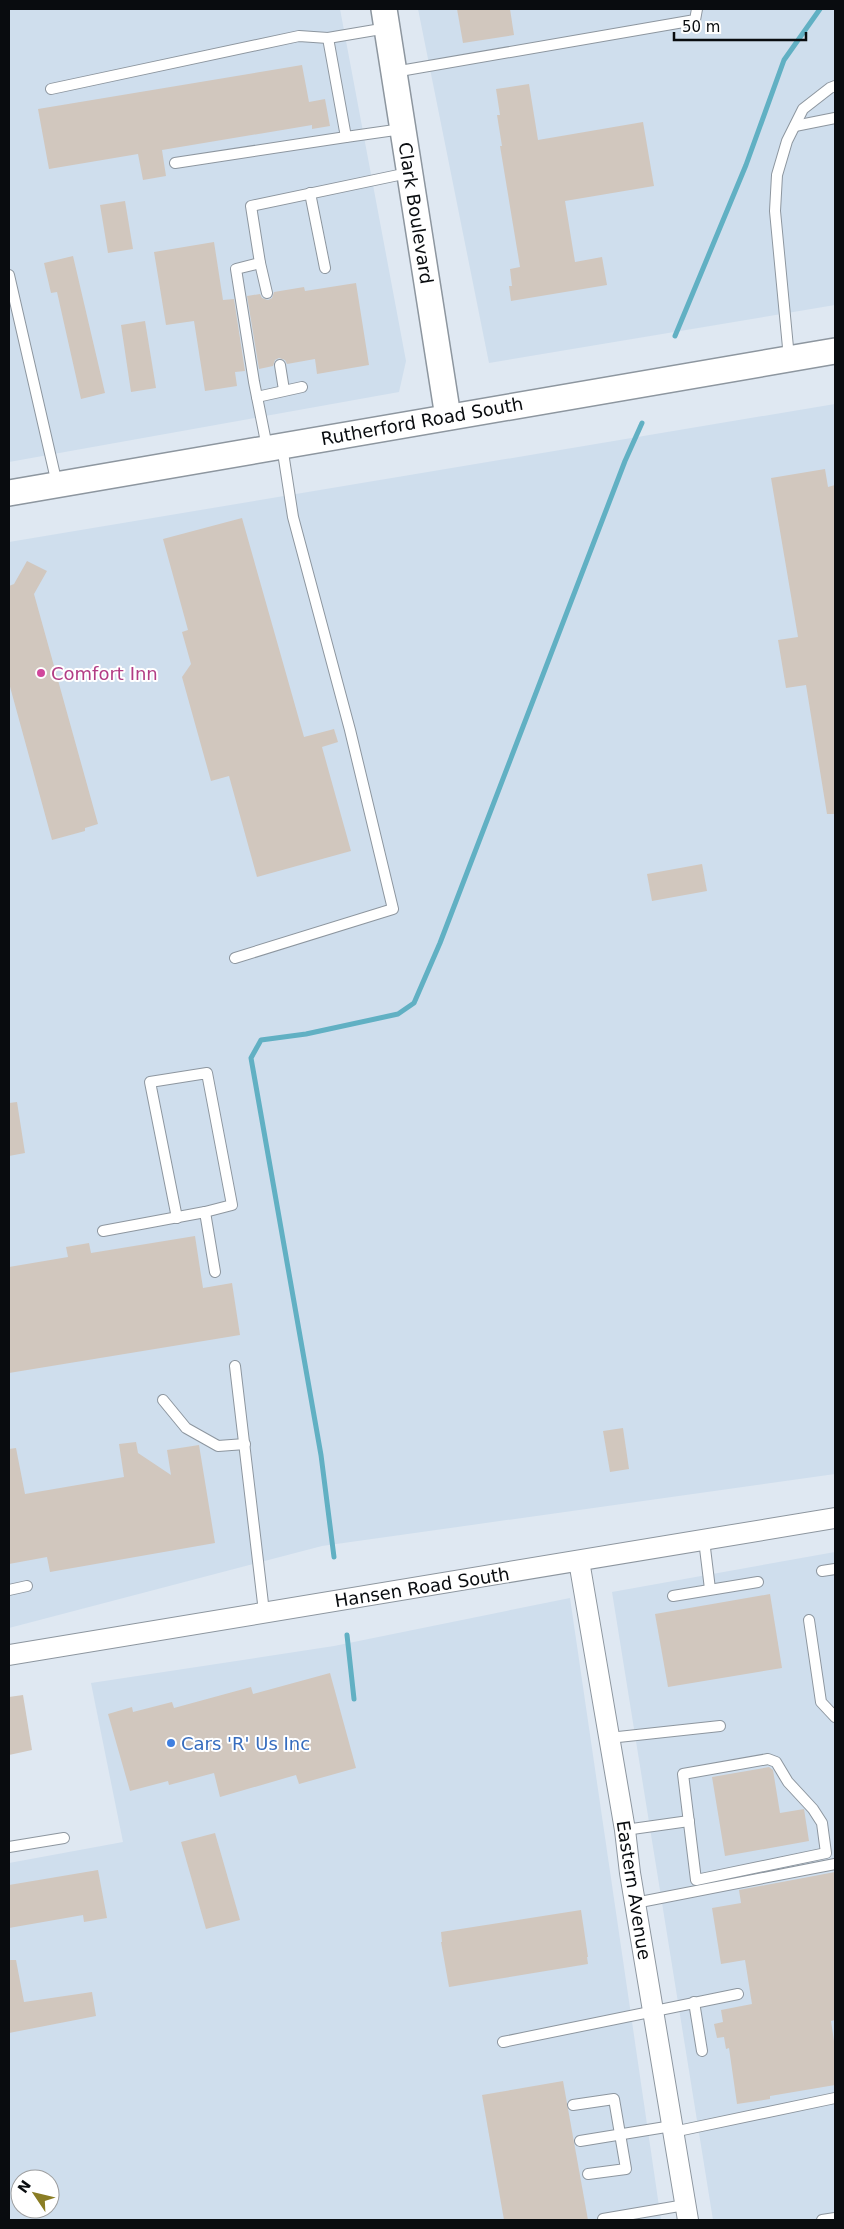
<svg xmlns="http://www.w3.org/2000/svg" width="844" height="2229" viewBox="0 0 844 2229" font-family="'DejaVu Sans',sans-serif">
	<style>
		.built { fill: #cfdeed; fill-rule: evenodd }
		.lines { fill: none; stroke-linecap: round; stroke-linejoin: round }
		.stream { stroke: #61b0c3; stroke-width: 5 }
		.building { fill: #d1c7be }
		.service-casing { stroke: #8d969f; stroke-width: 12 }
		.minor-casing { stroke: #8d969f; stroke-width: 22 }
		.tertiary-casing { stroke: #8d969f; stroke-width: 28 }
		.service { stroke: #fff; stroke-width: 10 }
		.minor { stroke: #fff; stroke-width: 20 }
		.tertiary { stroke: #fff; stroke-width: 25 }
		.hotel-dot { fill: #d1479c; stroke: #fff; stroke-width: 2 }
		.shop-dot { fill: #3f7fe0; stroke: #fff; stroke-width: 2 }
		.labels { text-anchor: middle; dominant-baseline: central; stroke-width: 4; stroke-linejoin: round; paint-order: stroke }
		.street-label { font-size: 18px; fill: #090c0f; stroke: #fff }
		.hotel-label { font-size: 18px; fill: #b23c85; stroke: #fff; text-anchor: start }
		.shop-label { font-size: 18px; fill: #366cbe; stroke: #fff; text-anchor: start }
	</style>
	<rect width="100%" height="100%" fill="#dfe8f2"/>
	<g class="built">
		<path d="M9,9H340L406,361L399,392L9,462Z"/>
		<path d="M418,9H835V305L489,363Z"/>
		<path d="M835,404V1474L322,1546L9,1628V542Z"/>
		<path d="M835,1552V2220H713L612,1592Z"/>
		<path d="M570,1598L661,2220H9V1863L123,1842L91,1683L334,1646ZM20,2179H50V2209H20Z"/>
	</g>
	<g class="lines">
		<g class="stream">
			<path d="M675,336L746,165L784,60L820,9"/>
			<path d="M334,1557L321,1455L251,1058L261,1040L306,1034L398,1014L414,1003L440,943L625,461L642,423"/>
			<path d="M347,1635L354,1699"/>
		</g>
	</g>
	<g class="building">
		<path d="M457,9H510L514,35L463,43Z"/>
		<path d="M302,65L309,102L325,99L330,126L312,129V125L162,150L166,176L143,180L138,154L49,169L38,109Z"/>
		<path d="M529,84L538,140L643,122L654,186L565,201L575,262L602,257L607,285L511,301L509,286H512L510,269L520,267L500,146H502L497,115H500L496,89Z"/>
		<path d="M125,201L133,249L108,253L100,205Z"/>
		<path d="M214,242L223,300L234,299L245,371L235,372L237,386L205,391L194,321L166,325L154,252Z"/>
		<path d="M73,256L105,393L81,399L57,292L51,293L44,263Z"/>
		<path d="M356,283L369,365L317,374L315,359L287,364L285,360L279,358L275,360L273,366L259,369L247,296L260,294L262,298L268,300L272,298L274,292L304,287L305,291Z"/>
		<path d="M145,321L156,388L131,392L121,325Z"/>
		<path d="M825,469L828,487L835,485V814H827L806,685L786,688L778,640L798,637L771,478Z"/>
		<path d="M242,518L304,737L334,729L338,742L322,747L351,851L257,877L229,776L211,781L182,677L191,664L182,632L188,630L163,539Z"/>
		<path d="M27,561L47,571L34,594L98,824L85,828V831L52,840L9,683V586L14,584Z"/>
		<path d="M702,864L707,891L652,901L647,874Z"/>
		<path d="M17,1102L25,1153L9,1156V1103Z"/>
		<path d="M195,1236L203,1288L232,1283L240,1335L9,1373V1267L68,1257L66,1247L89,1243L91,1253Z"/>
		<path d="M623,1428L629,1469L610,1472L603,1431Z"/>
		<path d="M136,1442L138,1453L171,1475L167,1450L199,1445L215,1543L50,1572L47,1557L9,1564V1449L16,1448L25,1494L124,1477L119,1444Z"/>
		<path d="M770,1594L782,1668L668,1687L655,1614Z"/>
		<path d="M330,1673L356,1768L299,1784L296,1775L220,1797L214,1773L169,1785L168,1781L130,1791L108,1714L132,1707L133,1712L172,1702L174,1708L251,1687L253,1694Z"/>
		<path d="M23,1695L32,1750L9,1755V1697Z"/>
		<path d="M769,1767L773,1770L780,1813L804,1809L809,1841L725,1856L712,1777Z"/>
		<path d="M215,1833L240,1920L206,1929L181,1842Z"/>
		<path d="M98,1870L107,1918L84,1922L83,1915L9,1928V1885Z"/>
		<path d="M835,1872V2020L831,2021L835,2048V2085L770,2096V2099L737,2104L729,2048L726,2049L724,2037L717,2038L714,2024L723,2022L721,2010L752,2004L745,1960L721,1964L712,1908L741,1903L739,1890Z"/>
		<path d="M581,1910L588,1957H587L588,1964L449,1987L441,1942H442L441,1932Z"/>
		<path d="M9,1960H16L24,2002L92,1992L96,2016L9,2033Z"/>
		<path d="M563,2081L588,2220H504L482,2095Z"/>
	</g>
	<g class="lines">
		<defs>
			<g id="service">
				<path d="M387,28L328,38L346,137L402,129"/>
				<path d="M394,72L695,20L697,9"/>
				<path d="M51,89L299,36L328,38"/>
				<path d="M795,126L835,118"/>
				<path d="M175,163L346,137"/>
				<path d="M310,193L325,268"/>
				<path d="M260,263L267,293"/>
				<path d="M9,275L57,484"/>
				<path d="M789,358L775,211L777,175L787,141L803,109L830,88L835,86"/>
				<path d="M280,365L284,390"/>
				<path d="M257,397L302,387"/>
				<path d="M267,447L254,382L236,269L260,263L251,206L408,173"/>
				<path d="M235,958L393,909L350,730L293,517L282,446"/>
				<path d="M177,1218L150,1082L207,1073L232,1205L205,1212"/>
				<path d="M103,1231L205,1212L215,1272"/>
				<path d="M235,1366L264,1612"/>
				<path d="M163,1400L186,1428L218,1446L245,1444"/>
				<path d="M704,1540L710,1589"/>
				<path d="M822,1571L835,1569"/>
				<path d="M9,1590L27,1586"/>
				<path d="M673,1596L758,1582"/>
				<path d="M809,1620L821,1702L835,1717"/>
				<path d="M609,1738L720,1726"/>
				<path d="M768,1759L776,1762L788,1782L813,1809L822,1823L826,1853L696,1880L683,1774Z"/>
				<path d="M625,1830L689,1821"/>
				<path d="M9,1847L64,1838"/>
				<path d="M635,1903L835,1864"/>
				<path d="M694,2002L702,2051"/>
				<path d="M503,2042L738,1994"/>
				<path d="M573,2105L614,2099L626,2169L588,2174"/>
				<path d="M673,2132L835,2098"/>
				<path d="M580,2141L672,2126"/>
				<path d="M603,2219L685,2205"/>
				<path d="M822,2220L835,2218"/>
			</g>
			<g id="minor">
				<path d="M579,1561L625,1830L630,1873L688,2220"/>
				<path d="M9,1655L835,1518"/>
			</g>
			<g id="tertiary">
				<path d="M384,9L448,417"/>
				<path d="M9,493L835,351"/>
			</g>
		</defs>
		<use href="#service" class="service-casing"/>
		<use href="#minor" class="minor-casing"/>
		<use href="#tertiary" class="tertiary-casing"/>
		<use href="#service" class="service"/>
		<use href="#minor" class="minor"/>
		<use href="#tertiary" class="tertiary"/>
	</g>
	<circle class="hotel-dot" cx="41" cy="673" r="5"/>
	<circle class="shop-dot" cx="171" cy="1743" r="5"/>
	<g class="labels">
		<g class="street-label">
			<text transform="translate(416 213) rotate(81)">Clark Boulevard</text>
			<text transform="translate(422 421) rotate(-10)">Rutherford Road South</text>
			<text transform="translate(422 1587) rotate(-9)">Hansen Road South</text>
			<text transform="translate(634 1890) rotate(81)">Eastern Avenue</text>
		</g>
		<g class="hotel-label">
			<text x="51" y="673">Comfort Inn</text>
		</g>
		<g class="shop-label">
			<text x="181" y="1743">Cars 'R' Us Inc</text>
		</g>
	</g>
	<rect width="844" height="2229" fill="none" stroke="#090c0f" stroke-width="20"/>
	<g transform="translate(35 2194) rotate(305)"><circle r="24" fill="#ffffff" stroke="#9d9e9f"/>
	<path d="M0-4L9 19L0 12L-9 19Z" fill="#8a7d24"/>
	<text y="-8" font-size="14" font-weight="bold" text-anchor="middle" fill="#090c0f">N</text>
	</g>
	<path d="M674 32v8h132v-8" fill="none" stroke="#090c0f" stroke-width="2.5"/>
	<text x="682" y="32" font-size="15" fill="#090c0f" stroke="#ffffff" stroke-width="4" paint-order="stroke">50 m</text>
</svg>
